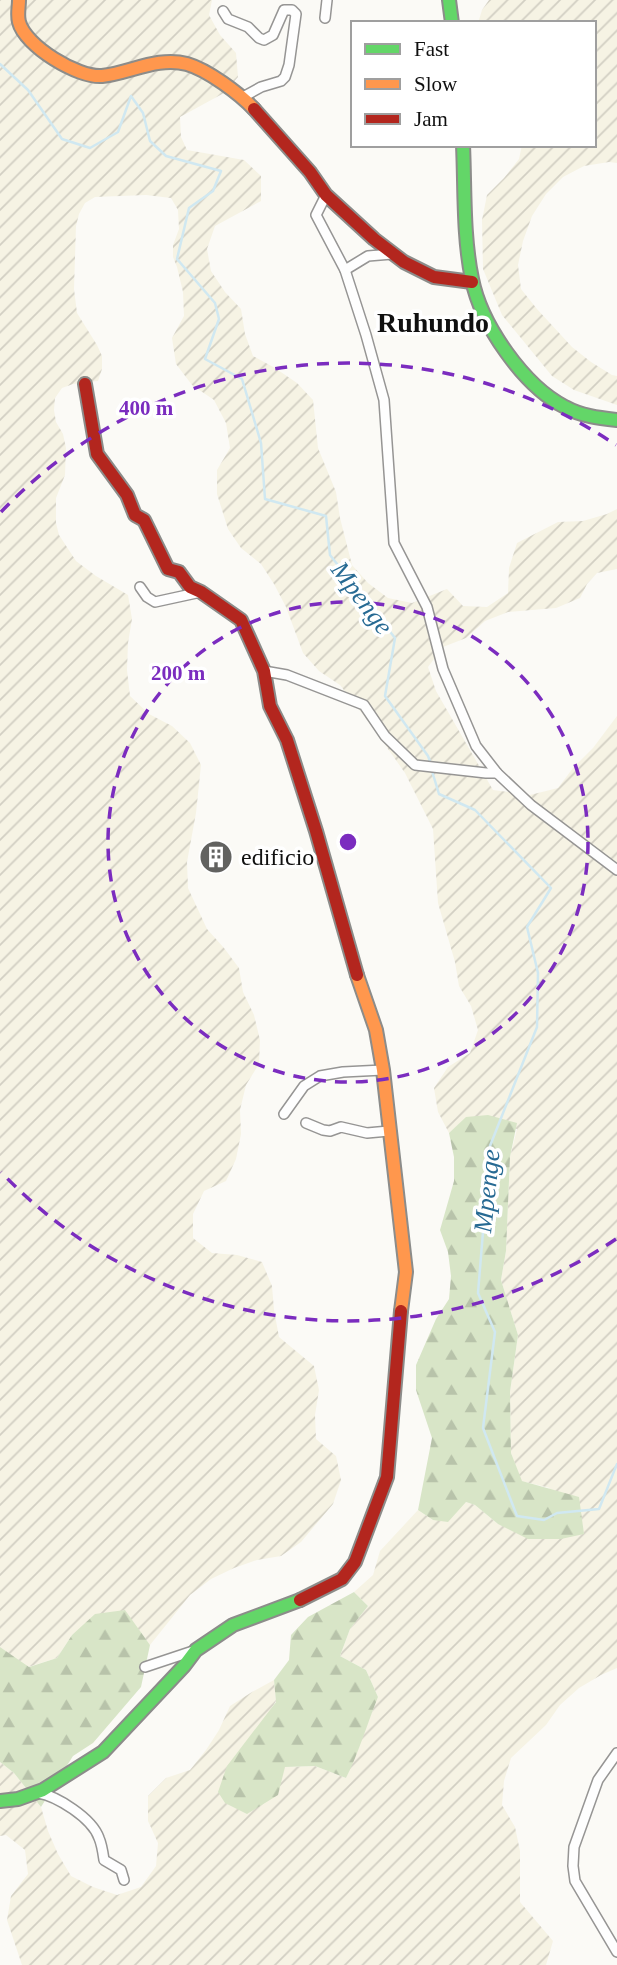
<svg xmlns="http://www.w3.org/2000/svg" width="617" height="1965" viewBox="0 0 617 1965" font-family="Georgia,serif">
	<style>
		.farmland { fill: url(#farmland-furrows) }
		.forest { fill: url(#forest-firs) }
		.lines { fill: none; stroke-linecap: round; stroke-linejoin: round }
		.stream { stroke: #d0e8f1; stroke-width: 2.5 }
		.street-casing { stroke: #969594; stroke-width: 12 }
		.fast-casing { stroke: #8c8c8a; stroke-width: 16 }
		.slow-casing { stroke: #8c8c8a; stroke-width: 16 }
		.jam-casing { stroke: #8c8c8a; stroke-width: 16 }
		.street { stroke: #fefefe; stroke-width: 9 }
		.fast { stroke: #63d668; stroke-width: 12 }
		.slow { stroke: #ff974d; stroke-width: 12 }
		.jam { stroke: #b3261e; stroke-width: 12 }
		.ring { fill: none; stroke: #7b2cbf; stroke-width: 3.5; stroke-dasharray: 12 9 }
		.labels { text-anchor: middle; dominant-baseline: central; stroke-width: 7; stroke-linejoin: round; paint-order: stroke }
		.poi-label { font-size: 24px; fill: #101010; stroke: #fff; text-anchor: start }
		.water-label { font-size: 26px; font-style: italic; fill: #276a93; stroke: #fff }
		.quarter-label { font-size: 28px; font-weight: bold; fill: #101010; stroke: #fff }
		.centre { fill: #7b2cbf; stroke: #fff; stroke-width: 3.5 }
		.ring-label { font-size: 21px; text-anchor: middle; font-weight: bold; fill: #7b2cbf; stroke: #fff; stroke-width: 7; stroke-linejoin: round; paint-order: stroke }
	</style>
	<defs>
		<pattern id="farmland-furrows" width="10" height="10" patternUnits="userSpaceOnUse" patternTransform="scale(1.75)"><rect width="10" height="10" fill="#f6f3e4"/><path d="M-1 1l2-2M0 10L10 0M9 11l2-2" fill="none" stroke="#d2cfc3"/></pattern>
		<pattern id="forest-firs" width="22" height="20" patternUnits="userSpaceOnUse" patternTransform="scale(1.75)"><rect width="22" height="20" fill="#d8e5c7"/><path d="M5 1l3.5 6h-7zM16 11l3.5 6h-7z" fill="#b8c3aa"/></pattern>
	</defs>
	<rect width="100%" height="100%" fill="#fbfaf6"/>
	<g class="farmland">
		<path d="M0,0H212L209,15L220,35L236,53L238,77L224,93L180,117L181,137L187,150L244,160L261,176V201L215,226L207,249L211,271L225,292L241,309L245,334L253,356L275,368L297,383L313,400L318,448L336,492L340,518L352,565L368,583L388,598L412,603L447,589L463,606L487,607L508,593L509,568L517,543L558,522L583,521L607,514L617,509V569L597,573L587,584L580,598L556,608L508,612L485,621L466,638L443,647L428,667L436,691L493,790L530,795L558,788L573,768L593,748L617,716V1668L601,1675L579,1688L560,1705L546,1725L511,1758L504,1781L502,1805L515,1827L520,1851V1902L553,1941L546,1965H22L7,1920L11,1896L28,1874L25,1850L6,1835L0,1836V1762L14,1773L41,1807L48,1831L58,1854L71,1876L93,1887L117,1895L141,1887L156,1866L158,1843L148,1821V1796L166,1778L190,1770L206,1750L219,1730L230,1706L252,1692L274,1680L276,1701L267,1716L285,1767L315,1766L346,1778L378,1697L366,1670L340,1656L350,1629L368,1606L354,1592L373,1575L380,1551L418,1510L433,1520L466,1502L475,1505L498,1524L550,1488L521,1481L511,1453L510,1392L518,1335L501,1280L506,1251L510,1157L517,1129L467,1117L449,1133L438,1112L434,1088L448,1067L470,1053L478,1030L471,1006L459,986L455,962L438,903L433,829L405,773L374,729L340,685L319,671L303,653L286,607L274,584L261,564L241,548L228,529L217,494V470L230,448L226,423L214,400L192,385L176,364L172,338L184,316L183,292L177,267L173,257V245L179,229L178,210L171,198L146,195L95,197L85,203L79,214L76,226L74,289L77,313L97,345L102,356V369L98,381L73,384L62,388L55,398L54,410L56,422L63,434L66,448L65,475L56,498V523L59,535L76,561L96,576L128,595L132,619L128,643L127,670L130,696L149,714L172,726L190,743L201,765L196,813L187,862L188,888L207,929L224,948L239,968L243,992L254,1015L260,1040L259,1064L246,1085L240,1110L241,1134L236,1159L226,1181L204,1191L193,1214V1238L212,1253L237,1255L262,1262L272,1286L274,1310L279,1337L314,1366L319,1390L315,1415L316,1439L336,1456L341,1480L333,1504L301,1542L281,1556L257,1560L234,1568L211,1579L190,1595L150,1645L124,1610L72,1635L57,1658L28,1667L0,1647Z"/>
		<path d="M489,0H617V163L609,162L584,166L563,177L546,194L532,216L523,241L518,265L521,289L537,309L572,347L591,362L612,375L617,376V405L574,390L552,376L502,315L483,269L482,220L487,195L504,178L519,159L522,145H594V23H478L482,10Z"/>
	</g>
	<g class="forest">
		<path d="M488,1115L517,1123L510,1157L506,1251L501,1280L518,1335L510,1392L511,1453L522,1481L579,1497L584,1534L561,1539H528L498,1524L475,1505L466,1502L448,1522L433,1520L418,1510L432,1438L416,1390V1365L436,1319L449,1299L451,1276L448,1252L440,1230L454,1181V1157L449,1133L466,1117Z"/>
		<path d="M354,1592L368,1606L350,1629L340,1656L366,1670L378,1697C367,1724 359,1752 346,1778L315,1766L285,1767L278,1795L247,1814L225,1803L218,1792L227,1766L276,1702L274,1680L289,1660L291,1635L308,1617Z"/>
		<path d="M125,1610L150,1645L141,1687L93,1743L73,1756L41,1807L14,1773L0,1762V1647L29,1667L57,1658L72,1635L95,1614Z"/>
	</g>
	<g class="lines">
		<g class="stream">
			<path d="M0,64L28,90L62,139L90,148L118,132L131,96L143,113L150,141L166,156L221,171L213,191L189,208L177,259L215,303L219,319L205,359L242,379L261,443L265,499L326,516L330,555L395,638L385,696L428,756L431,764"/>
			<path d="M432,771L439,794L475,810L551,888L527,927L538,973L537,1027L490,1146L478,1293L495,1332L483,1428L517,1516L544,1520L557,1513L599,1509L617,1464"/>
		</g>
		<defs>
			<g id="street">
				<path d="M223,11L228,19L248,27L259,38L264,40L273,35L284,10H292L296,14L289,65L285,77L281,81L261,87L243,97"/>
				<path d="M325,18L327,0"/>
				<path d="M326,195L316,215L345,270L366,335L384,400L394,543L427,607L443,669L476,746L497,773L531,805L617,870"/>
				<path d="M345,270L368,256L392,254"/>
				<path d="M140,587L147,597L155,602L201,592"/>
				<path d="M264,671L287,675L364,705L385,736L415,765L486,773H497"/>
				<path d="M284,1114L304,1086L320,1076L343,1072L383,1070"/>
				<path d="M306,1123L323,1130L330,1131L341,1127L367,1133L389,1131"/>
				<path d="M145,1667L196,1650"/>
				<path d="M617,1753L598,1780L574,1847L573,1866L575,1881L617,1952"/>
				<path d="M38,1793C57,1796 92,1818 99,1838C102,1845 103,1853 104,1860L121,1870L124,1880"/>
			</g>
			<g id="fast">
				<path d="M449,0L452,23"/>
				<path d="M463,145C465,189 463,236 472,279C481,325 524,386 565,407C581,416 599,418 617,420"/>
				<path d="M0,1801L18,1799L43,1790L103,1752L184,1666L196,1650L233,1625L300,1600"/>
			</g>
			<g id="slow">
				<path d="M19,0C19,7 17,15 19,22C25,46 78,78 102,76C130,73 158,56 187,64C208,70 240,94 254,109"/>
				<path d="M357,975L376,1030L383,1070L406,1272L401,1311"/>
			</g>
			<g id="jam">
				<path d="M254,109L310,172L326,195L374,239L404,262L434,277L472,282"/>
				<path d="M85,384L97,454L127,495L135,515L144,520L168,569L179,572L190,587L201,592L241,620L264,671L270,706L287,740L316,831L357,975"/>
				<path d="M300,1600L342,1579L355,1562L387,1477L401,1311"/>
			</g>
		</defs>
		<use href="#street" class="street-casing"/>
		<use href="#fast" class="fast-casing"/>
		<use href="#slow" class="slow-casing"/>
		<use href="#jam" class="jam-casing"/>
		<use href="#street" class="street"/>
		<use href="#fast" class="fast"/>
		<use href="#slow" class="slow"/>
		<use href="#jam" class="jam"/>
	</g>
	<g class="ring">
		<circle cx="348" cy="842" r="240"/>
		<path d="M616 1239A479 479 0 0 1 1 1172M1 512A479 479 0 0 1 616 445"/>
	</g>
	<defs>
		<symbol id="building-disc" viewBox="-11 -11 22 22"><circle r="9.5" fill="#626260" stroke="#fff"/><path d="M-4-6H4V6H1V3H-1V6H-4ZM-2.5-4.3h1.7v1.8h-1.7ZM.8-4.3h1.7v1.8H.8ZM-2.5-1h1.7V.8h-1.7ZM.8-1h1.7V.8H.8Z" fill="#fff"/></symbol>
	</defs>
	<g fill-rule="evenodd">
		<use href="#building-disc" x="197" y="838" width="38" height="38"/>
	</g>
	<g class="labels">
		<g class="poi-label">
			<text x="241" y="857">edificio</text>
		</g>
		<g class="water-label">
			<text transform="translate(362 598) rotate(53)">Mpenge</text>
			<text transform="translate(487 1191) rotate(-84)">Mpenge</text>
		</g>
		<g class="quarter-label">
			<text x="433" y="322">Ruhundo</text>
		</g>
	</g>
	<circle cx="348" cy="842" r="10" class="centre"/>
	<g class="ring-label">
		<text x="146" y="415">400 m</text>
		<text x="178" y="680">200 m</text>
	</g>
	<rect x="351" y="21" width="245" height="126" fill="#ffffff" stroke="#9f9f9f" stroke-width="2"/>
	<rect x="365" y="44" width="35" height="10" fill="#63d668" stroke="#9f9f9f" stroke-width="2"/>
	<text x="414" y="56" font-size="21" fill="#101010">Fast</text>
	<rect x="365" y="79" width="35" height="10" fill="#ff974d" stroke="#9f9f9f" stroke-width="2"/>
	<text x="414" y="91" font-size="21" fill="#101010">Slow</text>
	<rect x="365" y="114" width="35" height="10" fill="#b3261e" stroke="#9f9f9f" stroke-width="2"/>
	<text x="414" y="126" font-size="21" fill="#101010">Jam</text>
</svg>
